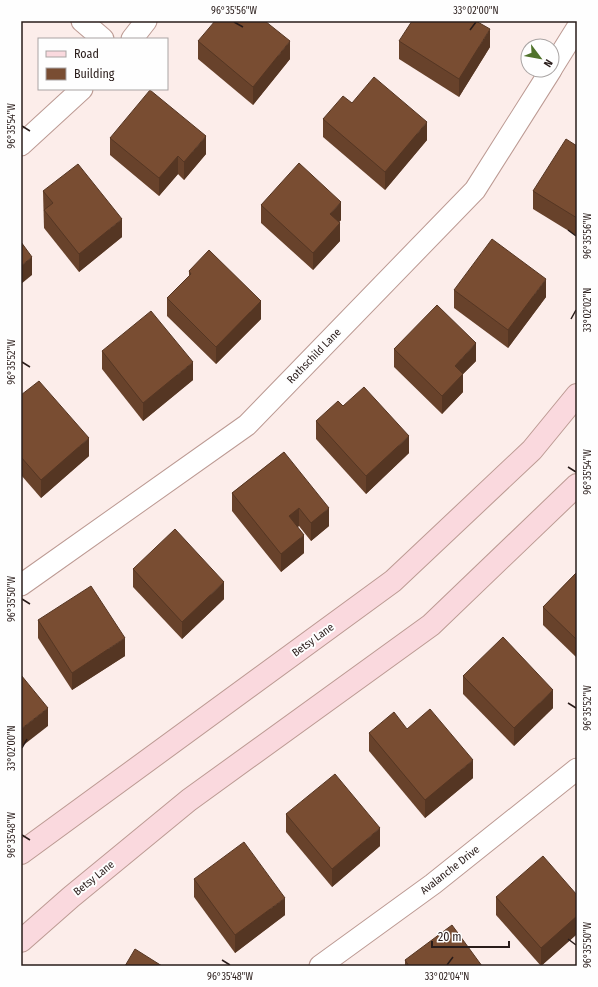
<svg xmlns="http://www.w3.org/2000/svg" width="598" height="987" viewBox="0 0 598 987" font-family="'Fira Sans Condensed',sans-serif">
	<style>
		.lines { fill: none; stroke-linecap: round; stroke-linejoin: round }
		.minor-casing { stroke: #bc9a93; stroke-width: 23 }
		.secondary-casing { stroke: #bc9a93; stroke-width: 24 }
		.minor { stroke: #fff; stroke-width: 21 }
		.secondary { stroke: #fad9de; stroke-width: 22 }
		.wall { fill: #68422b }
		.shaded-wall { fill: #553623 }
		.building { fill: #794d32; stroke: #553623 }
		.ticks { fill: none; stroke: #291c1a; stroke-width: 1.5 }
		.labels { text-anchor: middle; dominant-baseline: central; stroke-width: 4; stroke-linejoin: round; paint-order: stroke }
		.street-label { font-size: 11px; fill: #291c1a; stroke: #fefefe }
		.neatline { fill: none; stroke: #291c1a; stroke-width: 1.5 }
		.ticks-label { font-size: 10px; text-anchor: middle; fill: #291c1a }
	</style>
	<rect width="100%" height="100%" fill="#fcedea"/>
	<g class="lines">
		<defs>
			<g id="minor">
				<path d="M82,21L103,39"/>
				<path d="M132,39L146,21"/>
				<path d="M552,68L577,28"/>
				<path d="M21,145L82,89"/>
				<path d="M21,585L247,425L475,190L551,70"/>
				<path d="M320,966L433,884L577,769"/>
			</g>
			<g id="secondary">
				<path d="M21,853L393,581L532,450L577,395"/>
				<path d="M21,941L71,897L189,800L431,625L577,485"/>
			</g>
		</defs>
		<use href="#minor" class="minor-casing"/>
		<use href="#secondary" class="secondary-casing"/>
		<use href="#minor" class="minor"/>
		<use href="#secondary" class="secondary"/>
	</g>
	<g class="wall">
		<path d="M198,41L290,59L253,105L198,59Z"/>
		<path d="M399,41L490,47L459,97L399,59Z"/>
		<path d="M352,103L427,140L385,190L323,137V119Z"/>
		<path d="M110,138L206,154L184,180L178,174L159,196L110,155Z"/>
		<path d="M577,146V236L533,209V191Z"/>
		<path d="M43,191L122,237L79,272L44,228Z"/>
		<path d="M261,205L341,220L339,222L340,241L313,270L261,223Z"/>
		<path d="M189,271L261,319L216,364L167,316V298L189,276Z"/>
		<path d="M454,290L546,297L508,348L454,308Z"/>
		<path d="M394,349L476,361L463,374V392L442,414L394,367Z"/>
		<path d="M102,351L193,380L143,421L102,369Z"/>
		<path d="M21,395L89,456L41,498L21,475Z"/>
		<path d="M343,406L409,453L366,494L316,439V421Z"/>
		<path d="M284,452L329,526L311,541L299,526L297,527L304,553L281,572L232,511V493Z"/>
		<path d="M133,569L224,599L182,639L133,587Z"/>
		<path d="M577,572V658L543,625V607Z"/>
		<path d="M38,620L125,656L72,690L38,638Z"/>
		<path d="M463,676L553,708L514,746L463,694Z"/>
		<path d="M369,733L473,778L425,818L369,751Z"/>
		<path d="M286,814L380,846L332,887L286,832Z"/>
		<path d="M194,879L285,915L235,953L194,897Z"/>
		<path d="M577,895V934L541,966L496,915V897Z"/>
		<path d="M405,960L482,966H405Z"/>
	</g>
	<g class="shaded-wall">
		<path d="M490,29V47L459,97V79Z"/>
		<path d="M290,41V59L253,105V87Z"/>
		<path d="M427,122V140L385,190V172Z"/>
		<path d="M206,136V154L184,180V162Z"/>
		<path d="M178,156V174L159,196V178Z"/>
		<path d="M341,202V220L330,232V214Z"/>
		<path d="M122,219V237L79,272V254Z"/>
		<path d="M340,223V241L313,270V253Z"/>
		<path d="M32,257V275L21,284V266Z"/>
		<path d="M546,279V297L508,348V330Z"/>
		<path d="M261,301V319L216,364V347Z"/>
		<path d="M476,343V361L463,374V392L442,414V396L455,366Z"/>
		<path d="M193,362V380L143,421V403Z"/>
		<path d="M409,436V453L366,494V476Z"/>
		<path d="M89,438V456L41,498V480Z"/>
		<path d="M299,508V526L289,534V516Z"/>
		<path d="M329,508V526L311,541V523Z"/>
		<path d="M304,535V553L281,572V554Z"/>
		<path d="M224,582V599L182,639V622Z"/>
		<path d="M125,638V656L72,690V673Z"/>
		<path d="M553,690V708L514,746V728Z"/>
		<path d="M48,708V726L21,747V729Z"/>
		<path d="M473,760V778L425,818V800Z"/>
		<path d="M380,828V846L332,887V869Z"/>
		<path d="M285,898V915L235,953V935Z"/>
		<path d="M577,916V934L541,966V948Z"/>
	</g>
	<g class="building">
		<path d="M215,21H265L290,41L253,87L198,41Z"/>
		<path d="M412,21H476L490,29L459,79L399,41Z"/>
		<path d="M374,77L427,122L385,172L323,119L343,96L352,103Z"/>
		<path d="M150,90L206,136L184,162L178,156L159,178L110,138Z"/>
		<path d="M566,139L577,146V218L533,191Z"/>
		<path d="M299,163L341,202L330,214L340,223L313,253L261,205Z"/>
		<path d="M78,164L122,219L79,254L44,210L53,203L43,191Z"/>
		<path d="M492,239L546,279L508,330L454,290Z"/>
		<path d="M21,242L32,257L21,266Z"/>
		<path d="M209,250L261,301L216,347L167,298L191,274L189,271Z"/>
		<path d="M437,305L476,343L455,366L463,374L442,396L394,349Z"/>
		<path d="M151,311L193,362L143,403L102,351Z"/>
		<path d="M39,381L89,438L41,480L21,457V395Z"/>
		<path d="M364,387L409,436L366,476L316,421L338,401L343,406Z"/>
		<path d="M284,452L329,508L311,523L299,508L289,516L304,535L281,554L232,493Z"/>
		<path d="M175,529L224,582L182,622L133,569Z"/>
		<path d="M577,572V640L543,607Z"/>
		<path d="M91,586L125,638L72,673L38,620Z"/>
		<path d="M503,637L553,690L514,728L463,676Z"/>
		<path d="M21,675L48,708L21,729Z"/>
		<path d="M430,709L473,760L425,800L369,733L394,712L407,729Z"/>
		<path d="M335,774L380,828L332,869L286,814Z"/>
		<path d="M244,842L285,898L235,935L194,879Z"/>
		<path d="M543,856L577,895V916L541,948L496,897Z"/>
		<path d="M452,925L482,966H409L405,960Z"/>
		<path d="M135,949L162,966H125Z"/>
	</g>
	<path class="ticks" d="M234,22L243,27M470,30L476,22M22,126L30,131M568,230L576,236M571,319L576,310M22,362L30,367M568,467L576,472M22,599L30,604M568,703L576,708M22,748L27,739M22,835L30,840M568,939L576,945M222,960L230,965M447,965L453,957"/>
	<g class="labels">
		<g class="street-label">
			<text transform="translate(314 356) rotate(-46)">Rothschild Lane</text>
			<text transform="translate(313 640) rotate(-36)">Betsy Lane</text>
			<text transform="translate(450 870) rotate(-38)">Avalanche Drive</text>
			<text transform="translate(94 878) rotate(-39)">Betsy Lane</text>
		</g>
	</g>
	<rect width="598" height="987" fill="none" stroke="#fefefe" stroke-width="44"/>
	<rect x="38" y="38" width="130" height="52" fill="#fefefe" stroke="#a9a4a3"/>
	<rect x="46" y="51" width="20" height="6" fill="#fad9de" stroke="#a9a4a3"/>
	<text x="74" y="58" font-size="12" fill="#291c1a">Road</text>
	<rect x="46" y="68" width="20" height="12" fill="#794d32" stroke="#a9a4a3"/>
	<text x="74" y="78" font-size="12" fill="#291c1a">Building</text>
	<g transform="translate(540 58) rotate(122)"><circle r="19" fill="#fefefe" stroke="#a9a4a3"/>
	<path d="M0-3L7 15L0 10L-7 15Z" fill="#50732b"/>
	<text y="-6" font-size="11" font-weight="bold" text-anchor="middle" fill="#291c1a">N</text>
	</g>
	<path d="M432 941v6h77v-6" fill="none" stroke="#291c1a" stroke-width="2"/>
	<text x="438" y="941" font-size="12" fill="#291c1a" stroke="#fefefe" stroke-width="3" paint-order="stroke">20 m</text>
	<rect x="22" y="22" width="554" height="943" class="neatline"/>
	<g class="ticks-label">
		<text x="234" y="14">96°35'56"W</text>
		<text x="476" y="14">33°02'00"N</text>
		<text transform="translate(11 126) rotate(-90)" y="4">96°35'54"W</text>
		<text transform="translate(587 236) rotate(-90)" y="4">96°35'56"W</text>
		<text transform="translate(587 310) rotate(-90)" y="4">33°02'02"N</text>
		<text transform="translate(11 362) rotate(-90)" y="4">96°35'52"W</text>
		<text transform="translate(587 472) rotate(-90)" y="4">96°35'54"W</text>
		<text transform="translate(11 599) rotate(-90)" y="4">96°35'50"W</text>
		<text transform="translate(587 708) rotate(-90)" y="4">96°35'52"W</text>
		<text transform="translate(11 748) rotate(-90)" y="4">33°02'00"N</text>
		<text transform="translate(11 835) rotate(-90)" y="4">96°35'48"W</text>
		<text transform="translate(587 945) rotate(-90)" y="4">96°35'50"W</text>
		<text x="230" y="980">96°35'48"W</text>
		<text x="447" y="980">33°02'04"N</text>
	</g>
</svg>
